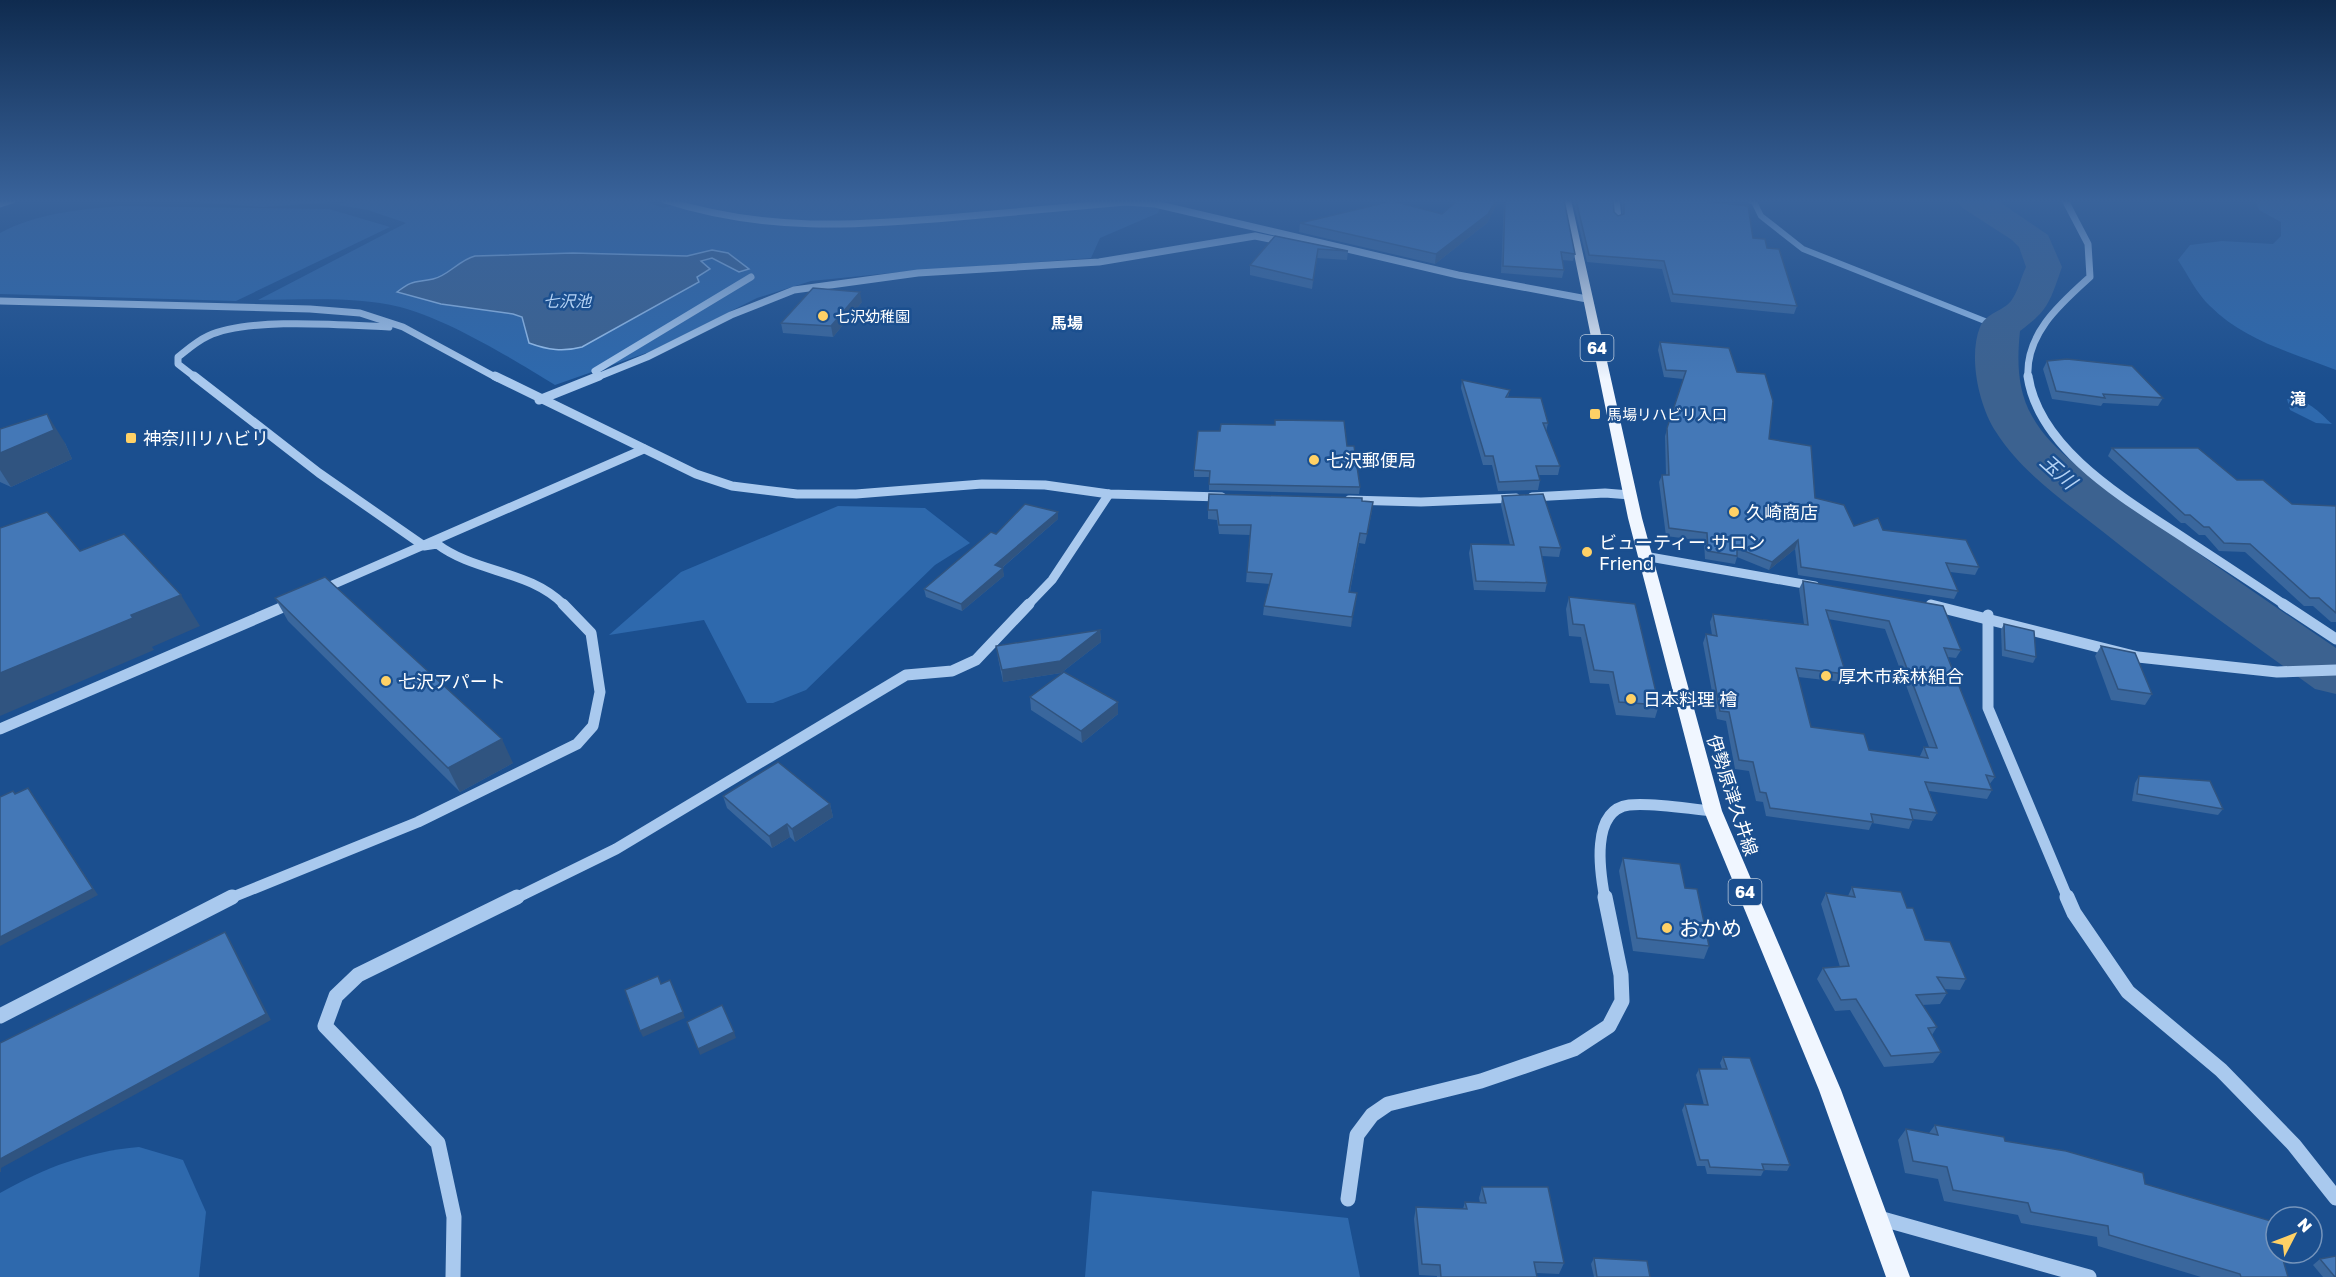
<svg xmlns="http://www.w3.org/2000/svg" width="2336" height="1277" viewBox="0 0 2336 1277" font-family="'Golos Text','Noto Sans JP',sans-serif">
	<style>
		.green { fill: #2e69ad }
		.water { fill: #3c6290; stroke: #9cc4f0; stroke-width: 1.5 }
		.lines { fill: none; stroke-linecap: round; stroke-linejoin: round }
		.stream { stroke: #9cc4f0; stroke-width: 6 }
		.river { fill: #3c6290; fill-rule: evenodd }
		.minor-far3 { stroke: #a9c9ee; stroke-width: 7 }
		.minor-far2 { stroke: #a9c9ee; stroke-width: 9 }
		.minor-far1 { stroke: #a9c9ee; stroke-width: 11 }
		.minor { stroke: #a9c9ee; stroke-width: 15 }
		.major { fill: #f0f6ff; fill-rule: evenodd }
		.wall { fill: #3a679d; fill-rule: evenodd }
		.shaded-wall { fill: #305480 }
		.building { fill: #4478b7; stroke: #305480; stroke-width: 1.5; fill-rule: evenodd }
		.poi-dot { fill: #ffd166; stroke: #1b4f8f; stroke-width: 2 }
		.labels { text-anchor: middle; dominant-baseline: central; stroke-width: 5; stroke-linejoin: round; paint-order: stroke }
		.far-poi-label { font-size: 15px; fill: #fff; stroke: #1b4f8f; text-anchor: start }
		.far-water-label { font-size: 16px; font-style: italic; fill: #b5d3f5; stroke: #1b4f8f }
		.far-neighbourhood-label { font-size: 16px; font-weight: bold; fill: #fff; stroke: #1b4f8f }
		.shield { fill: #1b4f8f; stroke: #bbcadd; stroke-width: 1.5 }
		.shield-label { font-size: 16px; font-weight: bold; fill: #fff }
		.poi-label { font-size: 18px; fill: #fff; stroke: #1b4f8f; text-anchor: start }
		.street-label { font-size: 18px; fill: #fff; stroke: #1b4f8f }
		.water-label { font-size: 20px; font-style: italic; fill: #b5d3f5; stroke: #1b4f8f }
		.near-poi-label { font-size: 21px; fill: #fff; stroke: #1b4f8f; text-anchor: start }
	</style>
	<rect width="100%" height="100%" fill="#1b4f8f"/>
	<g class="green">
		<path d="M167,200H640L664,208L688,200H1165L1162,202L1158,213L1100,238L1091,258L911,271L811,281L757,298L649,352L555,385C513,359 447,319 400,307C354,296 305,300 258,300L406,223L368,210L338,205L347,201L263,207Z"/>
		<path d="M2255,200H2336V370C2291,352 2245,341 2210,306C2197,294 2188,275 2178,260L2190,245L2222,241L2273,244L2281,236V222L2259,210Z"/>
		<path d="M119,206L329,209L390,227L236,301L0,294V233C37,213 78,210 119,206Z"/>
		<path d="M2287,399C2307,398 2318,411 2332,424L2316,423L2290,410Z"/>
		<path d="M838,506L925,508L970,543L935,565L806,690L773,703H747L704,620L609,635L681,572Z"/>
		<path d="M139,1147L183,1160L206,1212L199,1277H0V1193C47,1167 85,1152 139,1147Z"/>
		<path d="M1092,1191L1348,1218L1360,1277H1085Z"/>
	</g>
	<path class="water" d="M712,250L728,253L749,269L739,272L712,258L701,261L710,269L697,277L699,282L582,347C563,352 548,350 529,343L522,317L513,314L441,304L397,292C414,279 415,283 433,279C448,276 459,260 475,256L573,253L687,256Z"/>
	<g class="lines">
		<path class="stream" d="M1750,200L1754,202L1761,216L1803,249L2000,327"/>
		<path class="river" d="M1957,200H1997L2048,235L2062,267C2050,301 2049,310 2020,331C2017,360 2017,390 2032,416C2052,453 2094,477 2126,501C2195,552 2265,600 2336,648V694L2315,689C2243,637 2171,586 2102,531C2064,501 2023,474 1996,432C1979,406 1968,357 1980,327C1986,313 2003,311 2011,301C2018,292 2021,277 2026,267L2019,247L2012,240L1961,207Z"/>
		<g class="minor-far3">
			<path d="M665,200C764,232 856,226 958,217C1014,212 1070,207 1126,202L1155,204L1458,275L1587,299"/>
			<path d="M1616,200L1618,218"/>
			<path d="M0,204L12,200"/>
			<path d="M0,301L310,309L360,313L403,327L497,378"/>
			<path d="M595,371L751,277"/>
			<path d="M196,378L178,364V357C188,349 197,341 208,336C248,317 343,325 389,327"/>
			<path d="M595,378L647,357L731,315L794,290L918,273L1099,262L1255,236L1284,242"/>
			<path d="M2028,378C2025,334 2060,304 2090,277L2088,244L2065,200"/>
		</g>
		<g class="minor-far2">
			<path d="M194,376L319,473L424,546L437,544C475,573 530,570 564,605"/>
			<path d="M495,376L696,474L732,486L797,494H856L982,484L1045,485L1109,494L1222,497"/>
			<path d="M2028,376C2039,452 2132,503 2190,542C2222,563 2254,584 2285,605"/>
			<path d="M539,400L599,376"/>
			<path d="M1532,497L1605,493L1630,495"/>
			<path d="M1349,500L1421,502L1516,498"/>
			<path d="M1644,556L1815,586"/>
			<path d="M323,589L644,449"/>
			<path d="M287,605L292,603"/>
			<path d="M1028,605L1052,580L1109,494"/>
		</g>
		<g class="minor-far1">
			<path d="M2283,604L2336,639"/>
			<path d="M1931,605L2138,657L2277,672L2336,670"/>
			<path d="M1988,615V708L2068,899"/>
			<path d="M0,729L290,604"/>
			<path d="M228,899L418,822L577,744L593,726L600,692L591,633L563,604"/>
			<path d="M514,899L616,849L906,675L952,671L976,660L1029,604"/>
			<path d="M1605,899C1600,873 1590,810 1629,805C1651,802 1689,809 1713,811"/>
		</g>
		<g class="minor">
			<path d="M2067,897L2074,913L2128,992L2221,1070L2294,1145L2336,1198"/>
			<path d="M0,1016L232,897"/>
			<path d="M1348,1199L1357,1135L1372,1115L1388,1104L1481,1081L1574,1049L1609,1026L1622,1001L1621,975L1605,897"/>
			<path d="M1879,1218L2089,1277"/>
			<path d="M453,1277L454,1217L438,1143L325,1026L336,996L358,975L517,897"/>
		</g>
		<path class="major" d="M1563,200H1571L1642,518L1722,811L1841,1090L1910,1277H1886L1819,1090L1704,811L1628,518Z"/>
	</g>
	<g class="wall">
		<path d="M1458,200H1499L1487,223L1435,264L1299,232L1300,223L1442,214Z"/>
		<path d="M1504,200H1564L1575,254L1573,261L1562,260L1564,270L1562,278L1501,273Z"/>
		<path d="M1573,200H1613L1614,212L1618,216L1622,214V200H1694L1753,238L1767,248L1797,306L1794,314L1671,302L1662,269L1587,262Z"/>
		<path d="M1275,236L1348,251L1347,260L1317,258L1312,289L1250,275V265Z"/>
		<path d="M862,302L833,337L783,333L781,323Z"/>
		<path d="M1660,342L1737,372L1769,439L1815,498L1854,526L1883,530L1979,567L1975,575L1950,572L1958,591L1954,599L1798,575L1795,549L1769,570L1737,557L1735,564L1705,559L1704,541L1666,536L1659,482L1662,475H1666L1665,436L1683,379L1664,377L1658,350Z"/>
		<path d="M2047,361L2163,398L2158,406L2103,403L2101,406L2052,399L2043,369Z"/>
		<path d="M1462,380L1510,390L1508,397L1548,423L1546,432L1560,466L1558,475H1538L1540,480L1538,490L1498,491L1492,465H1483L1461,388Z"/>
		<path d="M1275,420L1347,446L1360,487L1359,494L1209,490V477H1194V470L1220,431L1275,425Z"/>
		<path d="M0,429L65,443L72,459L11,487L0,482Z"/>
		<path d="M2112,448L2237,480L2292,504L2336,506V622H2331L2313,606H2304L2245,552L2219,551L2205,535H2199L2185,523H2181L2108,456Z"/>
		<path d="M1502,496L1561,548L1559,557L1542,556L1547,583L1545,592L1474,590L1469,553L1471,544L1510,545L1501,505Z"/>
		<path d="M1362,501L1372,511L1365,544L1359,543L1350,592L1357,593L1351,627L1263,615L1264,606L1270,584L1246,582L1250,535L1219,534L1217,520L1208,519V510Z"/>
		<path d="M1058,519L1002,568L1004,576L962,611L926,597L924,589L996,534Z"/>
		<path d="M1803,581L1961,650L1956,658L1948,657L1995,777L1989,785L1992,790L1987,799L1929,791L1937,813L1932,821L1913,819L1909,829L1872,823L1869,830L1766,816L1763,802L1756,801L1749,771L1735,769L1726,721L1717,719L1703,643L1706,634L1712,635L1710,622L1713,614L1804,624L1799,589ZM1828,619L1885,629L1929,747H1924L1920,756V757L1869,750L1811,727L1798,677L1842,682L1846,674Z"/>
		<path d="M1569,597L1659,705L1655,718L1616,715L1609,684L1590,683L1581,637L1569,636L1566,609Z"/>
		<path d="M275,598L513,763L460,792L288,621Z"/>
		<path d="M2004,624L2036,657L2033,663L2002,656L2001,630Z"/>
		<path d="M1100,630L1101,642L1061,673L1003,682L998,658L996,646Z"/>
		<path d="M2101,646L2152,694L2145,705L2111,700L2095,656Z"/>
		<path d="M1030,697L1118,702V714L1082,743L1031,710Z"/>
		<path d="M2139,776L2223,809L2218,815L2132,801L2135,783Z"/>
		<path d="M723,796L830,804L833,817L795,842L790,837L772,848L727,808Z"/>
		<path d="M1623,858L1685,888L1709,946L1704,959L1633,951L1619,871Z"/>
		<path d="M1852,887L1907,908L1925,940L1966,979L1960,990L1944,989L1947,993L1940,1004L1922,1005L1937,1027L1932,1035L1941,1052L1933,1063L1884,1067L1850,1010L1835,1011L1817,979L1823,968L1840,967L1821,904L1826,893L1848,896Z"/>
		<path d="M1723,1057L1790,1165L1787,1171L1764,1170L1761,1176L1707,1174L1705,1166H1697L1682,1110L1685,1104L1704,1105L1696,1075L1699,1069H1722L1720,1063Z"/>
		<path d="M1935,1125L2005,1141L2145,1184L2288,1277H2201L2098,1246L2097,1237L2021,1223L2018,1215L1944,1201L1938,1179L1905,1173L1898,1140L1906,1129L1929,1133Z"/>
		<path d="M1482,1187L1564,1263L1559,1274L1536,1273L1537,1277H1437V1276L1419,1275L1414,1219L1416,1207L1463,1209L1465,1202L1480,1203L1479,1198Z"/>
		<path d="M1594,1258L1650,1277H1594L1591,1264Z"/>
		<path d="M2320,1259L2336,1277H2323L2313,1265Z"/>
	</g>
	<g class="shaded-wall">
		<path d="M1496,200H1499L1487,223L1435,264L1436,254Z"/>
		<path d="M1318,249L1317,258L1312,289L1313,280Z"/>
		<path d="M860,292L862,302L833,337L831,326Z"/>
		<path d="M47,414L65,443L72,459L11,487L0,470V453Z"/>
		<path d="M1058,512V519L996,573L995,565Z"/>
		<path d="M1798,540L1795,549L1769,570L1772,562Z"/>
		<path d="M1003,568L1004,576L962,611L961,604Z"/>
		<path d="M1357,593L1356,603L1351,627L1352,617Z"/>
		<path d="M181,595L200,626L152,647L154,650L0,716V673L131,615Z"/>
		<path d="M1100,630L1101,642L1061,673L1003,682L1002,670Z"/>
		<path d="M1118,702V714L1082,743L1081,731Z"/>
		<path d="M502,739L513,763L460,792L448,768Z"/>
		<path d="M28,788L98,895L0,946V937Z"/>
		<path d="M830,804L833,817L795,842L792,829Z"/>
		<path d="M787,824L790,837L772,848L769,836Z"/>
		<path d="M225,932L229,938L271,1020L1,1168V1172H0V1159Z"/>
		<path d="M683,1012L685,1018L643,1037L640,1031Z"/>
		<path d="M734,1032L736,1038L700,1055L698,1049Z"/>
	</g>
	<g class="building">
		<path d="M1458,200H1496L1488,214L1436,254L1300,223L1392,201L1442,214Z"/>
		<path d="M1505,200H1564L1575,254L1561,252L1564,270L1503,266Z"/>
		<path d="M1576,200H1613L1614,212L1618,216L1624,214V200H1694L1748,206L1753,238L1765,239L1767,248L1779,249L1797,306L1673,294L1664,261L1589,255Z"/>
		<path d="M1275,236L1348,251L1318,249L1313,280L1250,265Z"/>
		<path d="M813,288L860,292L831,326L781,323Z"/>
		<path d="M1660,342L1729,348L1737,372L1765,374L1773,401L1769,439L1811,446L1815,498L1844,505L1854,526L1878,518L1883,530L1966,540L1979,567L1946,563L1958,591L1801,567L1798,540L1772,562L1737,548V556L1708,551L1707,533L1669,528L1662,475H1669L1667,428L1686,371L1666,370Z"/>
		<path d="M2067,359L2132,366L2163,398L2103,394L2105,398L2056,391L2047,361Z"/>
		<path d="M1462,380L1510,390L1506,397L1541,398L1548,423H1543L1560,466H1536L1540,480L1499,482L1493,456H1485Z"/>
		<path d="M47,414L54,430L0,453V429Z"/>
		<path d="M1275,420L1344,421L1347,446H1354L1360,487L1209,484L1210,471L1194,470L1198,431H1220L1221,424L1275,425Z"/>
		<path d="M2112,448H2198L2237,480H2263L2292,504L2336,506V613L2319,598H2310L2250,544L2224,543L2209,527H2204L2190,515H2185Z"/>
		<path d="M1209,494L1362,498V501L1373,502L1367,534L1360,533L1349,592L1357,593L1352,617L1264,606L1272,574L1247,572L1251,525H1219L1217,510H1208Z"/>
		<path d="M1543,494L1561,548L1540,547L1547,583L1476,581L1471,544L1514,545L1502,496Z"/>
		<path d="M1025,504L1058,512L995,565L1003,568L961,604L924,589L991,532L996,534Z"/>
		<path d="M47,512L80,551L124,534L181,595L131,615L133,618L0,673V528Z"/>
		<path d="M325,577L502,739L448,768L275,598Z"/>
		<path d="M1803,581L1943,606L1961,650L1944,648L1995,777L1986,775L1992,790L1925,782L1937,813L1910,809L1913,820L1871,814L1873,822L1770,808L1766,793L1760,792L1753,762L1739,760L1729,712L1720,711L1706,634L1717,636L1713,614L1808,625ZM1826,610L1889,621L1937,748L1924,747L1928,758L1869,750L1864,734L1811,727L1796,668L1846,674Z"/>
		<path d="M1569,597L1635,604L1659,705L1619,702L1613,672L1594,670L1584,625L1573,624Z"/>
		<path d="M2004,624L2034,631L2036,657L2005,650Z"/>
		<path d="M1100,630L1060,661L1002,670L996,646Z"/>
		<path d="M2101,646L2135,653L2152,694L2118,689Z"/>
		<path d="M1064,672L1118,702L1081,731L1030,697Z"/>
		<path d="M778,762L830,804L792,829L787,824L769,836L723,796Z"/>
		<path d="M2139,776L2210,781L2223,809L2137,794Z"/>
		<path d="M28,788L93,889L0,937V797L13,791L15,794Z"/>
		<path d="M1623,858L1680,864L1685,888L1697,889L1709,946L1637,938Z"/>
		<path d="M1852,887L1901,892L1907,908H1913L1925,940L1950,942L1966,979L1937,977L1947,993L1916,995L1937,1027L1928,1028L1941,1052L1891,1056L1856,999L1841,1000L1823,968L1849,966L1826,893L1855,897Z"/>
		<path d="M225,932L266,1014L0,1159V1043Z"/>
		<path d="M658,976L661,984L670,980L683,1012L640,1031L625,990Z"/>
		<path d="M722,1005L734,1032L698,1049L687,1022Z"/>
		<path d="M1723,1057L1750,1058L1790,1165L1762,1164L1764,1170L1710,1167L1708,1160H1700L1685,1104L1708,1105L1699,1069H1727Z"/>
		<path d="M1935,1125L2004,1137L2005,1141L2066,1151L2143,1173L2145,1184L2271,1221L2276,1238V1253H2281L2288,1277H2241L2240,1274L2109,1235L2108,1226L2031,1212L2028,1203L1953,1190L1947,1167L1913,1161L1906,1129L1938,1135Z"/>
		<path d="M1482,1187H1548L1564,1263L1534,1262L1537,1277H1441L1440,1265L1422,1264L1416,1207L1467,1209L1465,1202L1486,1203Z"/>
		<path d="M2336,1256V1277H2335L2320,1259Z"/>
		<path d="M1594,1258L1647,1261L1650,1277H1597Z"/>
	</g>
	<linearGradient id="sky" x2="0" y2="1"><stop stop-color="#0f2b4f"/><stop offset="0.53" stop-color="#39639b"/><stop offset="1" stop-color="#39639b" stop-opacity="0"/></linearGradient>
	<rect width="2336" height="379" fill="url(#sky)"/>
	<g class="poi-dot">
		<circle cx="823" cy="316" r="6"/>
		<rect x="1589" y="408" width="12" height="12" rx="3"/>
		<rect x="125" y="432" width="12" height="12" rx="3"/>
		<circle cx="1314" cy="460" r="6"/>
		<circle cx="1734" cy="512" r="6"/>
		<circle cx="1587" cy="552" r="6"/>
		<circle cx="1826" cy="676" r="6"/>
		<circle cx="386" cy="681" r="6"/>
		<circle cx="1631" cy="699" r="6"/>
		<circle cx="1667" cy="928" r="6"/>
	</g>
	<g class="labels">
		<g class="far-poi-label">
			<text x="835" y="316">七沢幼稚園</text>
			<text x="1607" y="414">馬場リハビリ入口</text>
		</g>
		<g class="far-water-label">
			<text x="567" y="301">七沢池</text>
		</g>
		<g class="far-neighbourhood-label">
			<text x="1067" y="323">馬場</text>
			<text x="2298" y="399">滝</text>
		</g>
		<g class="shield">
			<rect x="1580.5" y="335" width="33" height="26" rx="4.5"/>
			<rect x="1728.5" y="879" width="33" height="26" rx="4.5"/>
		</g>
		<g class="shield-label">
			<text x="1597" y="348">64</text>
			<text x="1745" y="892">64</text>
		</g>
		<g class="poi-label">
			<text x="143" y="438">神奈川リハビリ</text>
			<text x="1326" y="460">七沢郵便局</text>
			<text x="1746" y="512">久崎商店</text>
			<text x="1599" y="542">ビューティー.サロン<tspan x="1599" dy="21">Friend</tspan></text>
			<text x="1838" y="676">厚木市森林組合</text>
			<text x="398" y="681">七沢アパート</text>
			<text x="1643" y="699">日本料理 檜</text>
		</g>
		<g class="street-label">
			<text transform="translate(1733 795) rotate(72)">伊勢原津久井線</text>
		</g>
		<g class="water-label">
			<text transform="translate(2059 471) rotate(42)">玉川</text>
		</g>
		<g class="near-poi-label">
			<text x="1679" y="928">おかめ</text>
		</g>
	</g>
	<g transform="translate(2294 1235) rotate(48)"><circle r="28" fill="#1b4f8f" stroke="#7695bc" stroke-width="1.5"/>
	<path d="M0-4.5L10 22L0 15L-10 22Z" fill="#ffd166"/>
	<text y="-9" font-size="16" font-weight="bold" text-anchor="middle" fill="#ffffff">N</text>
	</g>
</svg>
